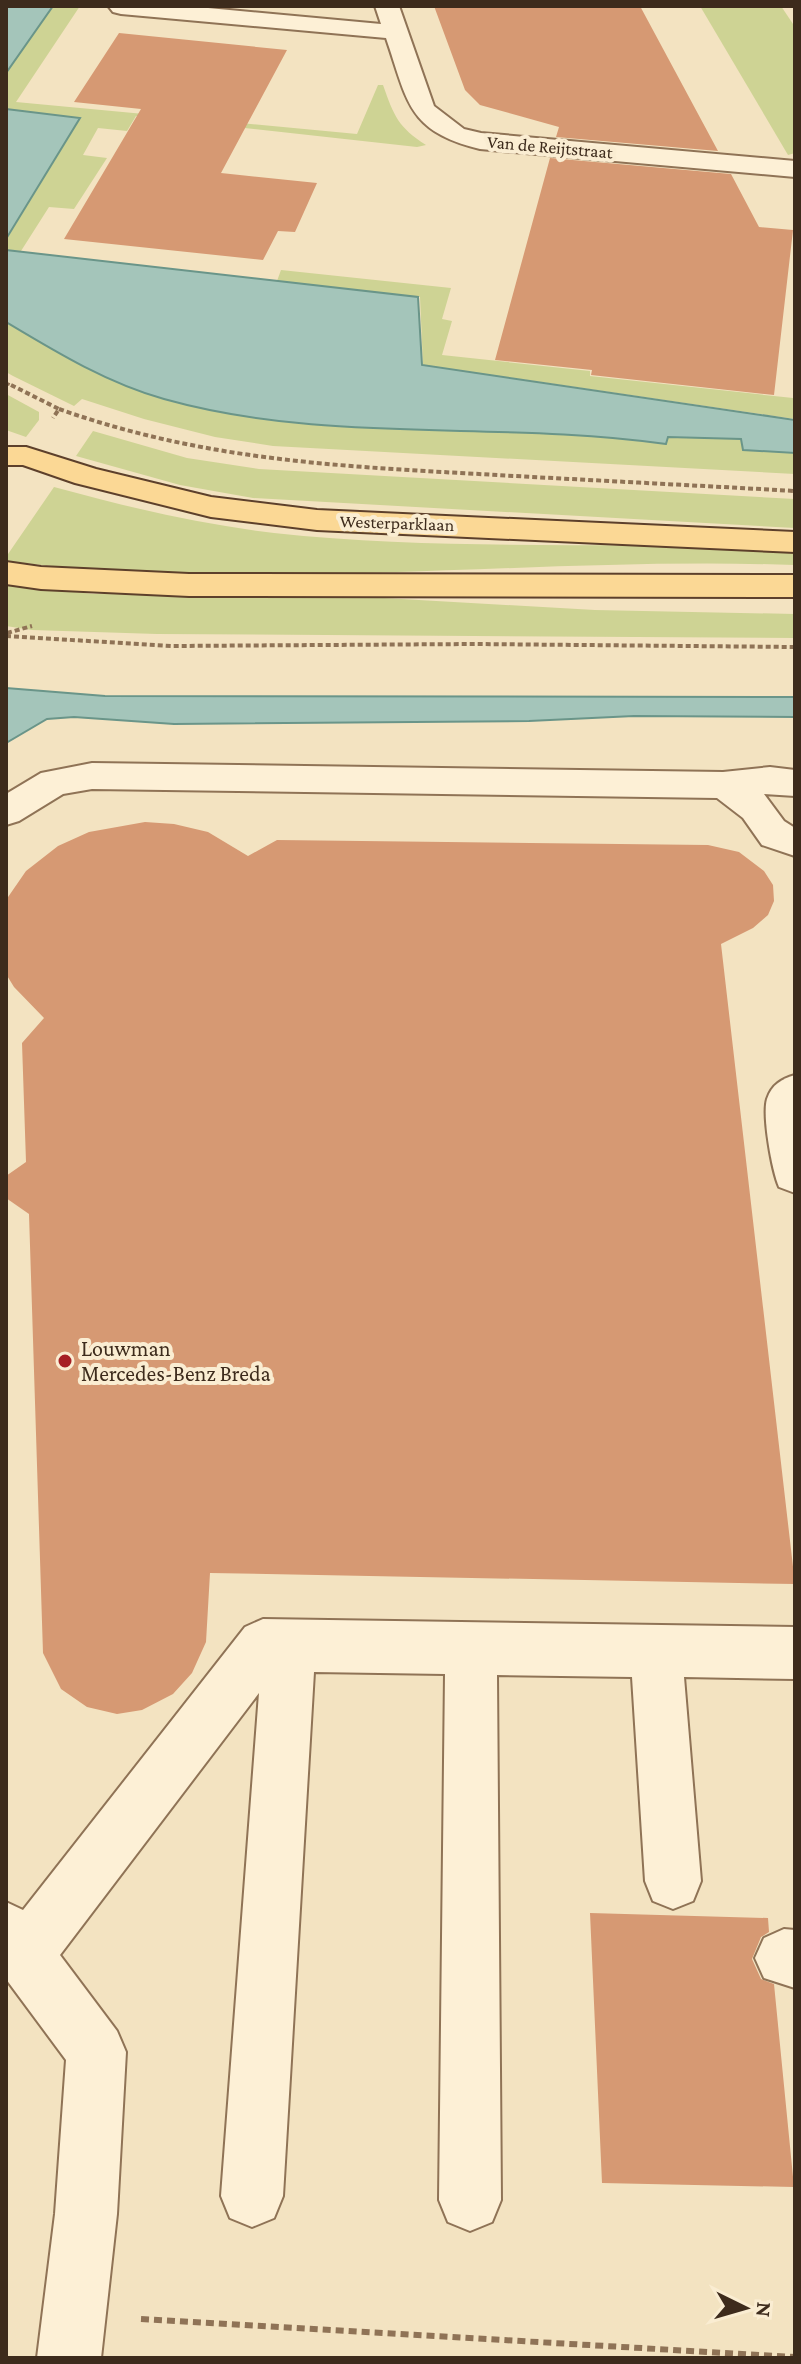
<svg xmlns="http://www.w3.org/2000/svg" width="801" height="2364" viewBox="0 0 801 2364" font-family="'Crimson Pro',serif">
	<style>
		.green { fill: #ced394 }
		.water { fill: #a4c5ba; stroke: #6a9589; stroke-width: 2 }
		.building { fill: #d69973 }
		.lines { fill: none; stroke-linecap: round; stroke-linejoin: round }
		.minor-casing { stroke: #8f7356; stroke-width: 4 }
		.major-casing { stroke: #5d402b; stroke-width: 4 }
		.path-far2 { stroke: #8f7356; stroke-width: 3; stroke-dasharray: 4 2; stroke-linecap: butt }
		.path-far1 { stroke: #8f7356; stroke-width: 4; stroke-dasharray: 5 3; stroke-linecap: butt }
		.path { stroke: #8f7356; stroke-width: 6; stroke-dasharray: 8 5; stroke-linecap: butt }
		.minor { fill: #fdf0d6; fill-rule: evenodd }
		.major { fill: #fbd895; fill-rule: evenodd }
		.poi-dot { fill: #a61f24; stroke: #faedd2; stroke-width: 3 }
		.labels { text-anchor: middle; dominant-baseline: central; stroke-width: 8; stroke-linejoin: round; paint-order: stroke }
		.far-street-label { font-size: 18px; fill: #3d2b1c; stroke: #faedd2 }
		.poi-label { font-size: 22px; fill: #3d2b1c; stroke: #faedd2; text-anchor: start }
	</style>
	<rect width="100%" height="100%" fill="#f3e3c1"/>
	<g class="green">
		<path d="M53,6H80L16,102L357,134L378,85H383C394,116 398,127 426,145L417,147L136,116L127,131L98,128L83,155L107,158L74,209L49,207L21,251L6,250V240L80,119L6,109V73Z"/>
		<path d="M700,6H781L795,27V153L788,155Z"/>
		<path d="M281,270L451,288L442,319L452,321L442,355L590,371V376L793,398L795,394V419L423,365L420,297L277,281Z"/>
		<path d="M6,322C56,351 107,383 164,399C328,445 500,420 666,444L667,437L742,439L743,450L795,453V474L273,446L215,437L144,419L82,399L74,406L13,376L6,372Z"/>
		<path d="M6,394L39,412V420L26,437L6,430Z"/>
		<path d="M93,431L187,458L259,469L795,499V528L253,498L180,485L76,456Z"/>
		<path d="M54,487C127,507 199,524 274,533C447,552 621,540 795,550V565C532,556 268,594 6,561V557Z"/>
		<path d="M6,585L93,594L332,595L595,610L795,614V638L157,634L32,630L6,626Z"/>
	</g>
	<g class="water">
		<path d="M6,6H53L6,73Z"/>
		<path d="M6,109L80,118L6,239Z"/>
		<path d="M6,250L418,297L422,365L795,420V453L743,450L741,439L668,437L666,444C500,420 328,445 164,399C107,383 56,352 6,322Z"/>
		<path d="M6,688L105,696L795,697V717L634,716L529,721L174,724L74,717L47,719L6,743Z"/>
	</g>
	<g class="building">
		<path d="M434,6H640L718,151L556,137L559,127L480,105L465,90Z"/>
		<path d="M119,33L287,50L221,173L317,183L295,232L278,231L263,260L64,239L141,109L74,102Z"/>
		<path d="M550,158L731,174L759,227L793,230L774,395L591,375L592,370L495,360Z"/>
		<path d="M145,822L174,824L208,832L248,856L277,840L708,845L739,852L764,871L773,885L774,901L768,915L753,928L721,944L795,1584L210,1573L206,1642L192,1673L173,1694L142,1710L117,1714L87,1707L61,1689L43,1653L29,1214L6,1198V1176L26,1162L22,1043L44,1018L14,987L6,974V900L26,871L58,846L89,832Z"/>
		<path d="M590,1913L768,1918L769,1932L761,1937L752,1959L761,1979L774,1984L794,2187L602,2183Z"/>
	</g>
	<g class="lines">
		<defs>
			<g id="minor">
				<path d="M187,6L381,24L375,6H399L434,106L464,129L481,133L795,161V177L480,149C407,131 408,102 386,38L121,14L113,12L109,7Z"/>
				<path d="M92,763L723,772L770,767L795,770V796L764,794L784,821L795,828V856L762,845L743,818L717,798L92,789L63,794L19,821L6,825V794L41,773Z"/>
				<path d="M795,1075V1193L779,1187C772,1171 762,1115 767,1099C772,1084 782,1079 795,1075Z"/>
				<path d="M263,1619L795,1627V1679L684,1677L701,1881L693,1901L673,1909L653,1901L645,1881L632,1677L497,1675L501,2200L492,2222L470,2231L448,2222L439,2200L445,1674L314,1672L283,2196L274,2218L252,2227L230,2218L221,2196L259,1693L60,1955L117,2031L126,2052L117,2214L101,2358H37L55,2214L66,2060L6,1979V1902L23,1910L245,1627Z"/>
				<path d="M784,1929L795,1930V1988L764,1978L755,1958L764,1938Z"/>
			</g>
			<g id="major">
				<path d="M6,447H26L96,469L211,497L317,510L795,532V552L317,530L211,517L75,483L23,465H6Z"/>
				<path d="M6,562L41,567L189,574L795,575V597L189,596L41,589L6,584Z"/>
			</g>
		</defs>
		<use href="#minor" class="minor-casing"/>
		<use href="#major" class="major-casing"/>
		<path class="path-far2" d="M6,383L15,387"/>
		<g class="path-far1">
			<path d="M11,385L59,409L53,418"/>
			<path d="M59,409C200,459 331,466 479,474C584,480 690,485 795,491"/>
			<path d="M7,633L32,626"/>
			<path d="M6,636L171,646L475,644L795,647"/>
		</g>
		<path class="path" d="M141,2319L795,2357"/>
		<use href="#minor" class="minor"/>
		<use href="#major" class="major"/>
	</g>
	<circle class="poi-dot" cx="65" cy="1361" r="8"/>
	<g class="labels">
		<g class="far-street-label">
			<text transform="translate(550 147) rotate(5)">Van de Reijtstraat</text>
			<text transform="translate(397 523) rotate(2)">Westerparklaan</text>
		</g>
		<g class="poi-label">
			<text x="81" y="1348">Louwman<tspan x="81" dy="25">Mercedes-Benz Breda</tspan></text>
		</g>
	</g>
	<rect width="801" height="2364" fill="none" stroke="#3d2b1c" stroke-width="16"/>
	<g transform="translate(745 2308) rotate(95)" stroke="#faedd2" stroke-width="6" paint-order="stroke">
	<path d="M0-6L14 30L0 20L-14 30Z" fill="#3d2b1c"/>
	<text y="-12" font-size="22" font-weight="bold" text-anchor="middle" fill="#3d2b1c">N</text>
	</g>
</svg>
